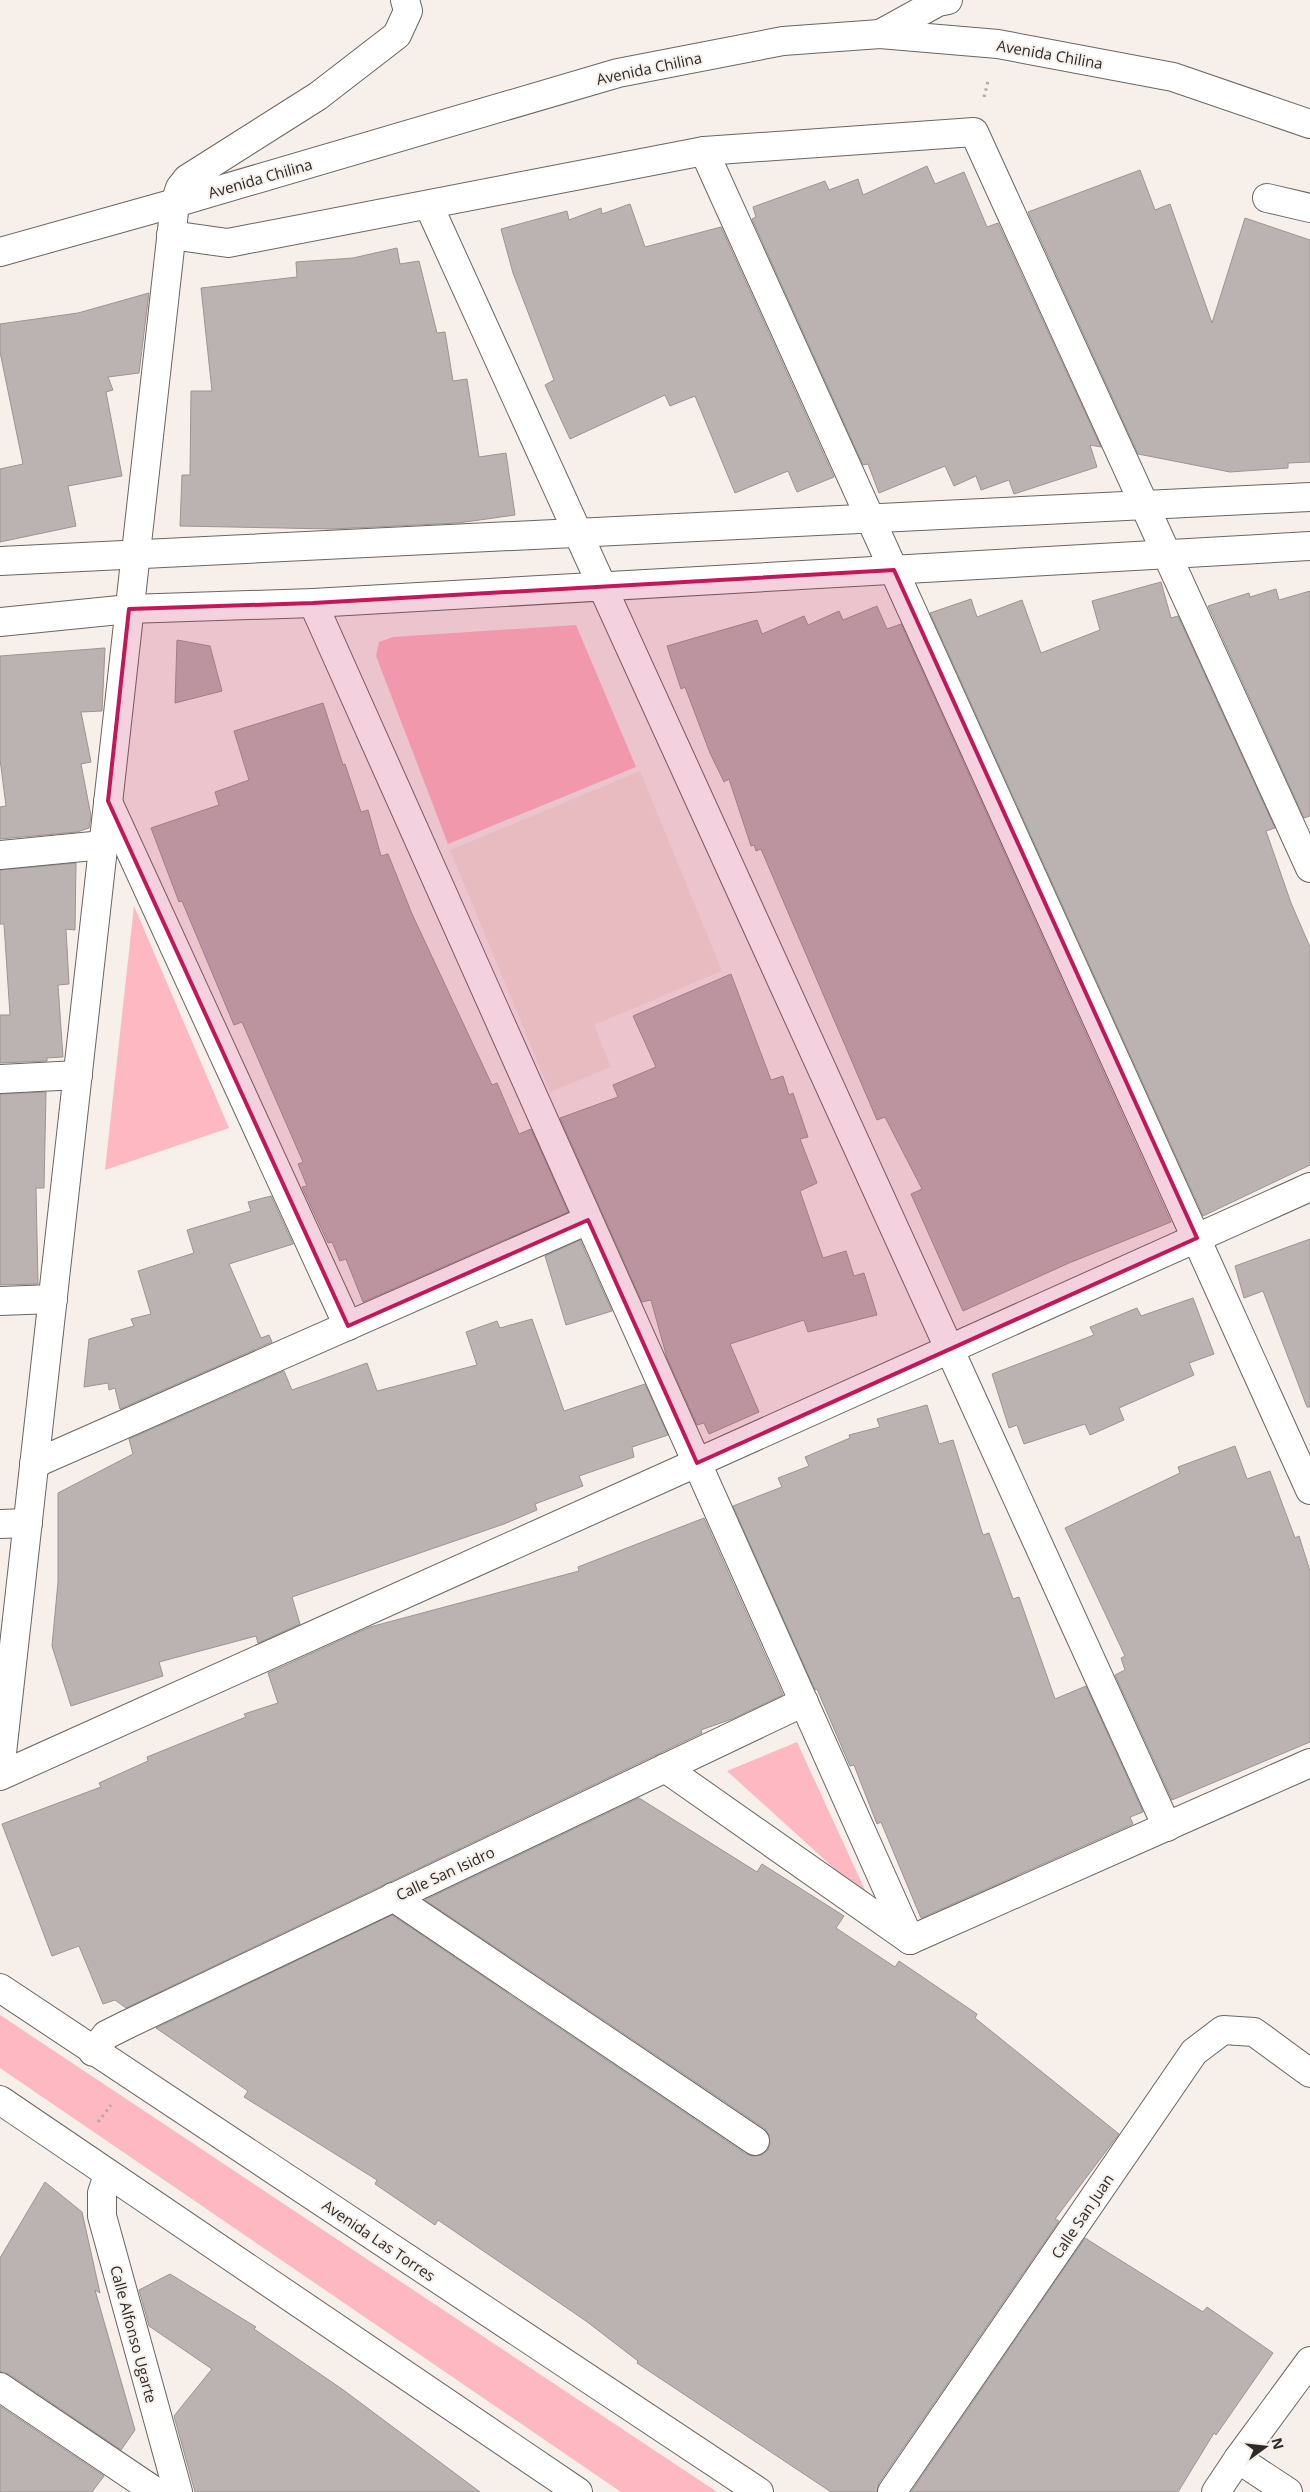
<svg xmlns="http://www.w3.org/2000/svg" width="1310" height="2492" viewBox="0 0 1310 2492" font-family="'Open Sans',sans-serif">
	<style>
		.built { fill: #f2e4da }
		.green { fill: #fdb8c2 }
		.building { fill: #bbb3b1; stroke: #9d9492 }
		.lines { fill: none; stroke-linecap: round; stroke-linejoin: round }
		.minor-casing { stroke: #6b6561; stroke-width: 30 }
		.path { stroke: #b1aba8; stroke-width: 3; stroke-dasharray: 2.5 4; stroke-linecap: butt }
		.minor { stroke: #fff; stroke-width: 28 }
		.marked { fill: #c2185b; fill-opacity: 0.2; stroke: #c2185b; stroke-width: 4; stroke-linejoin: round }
		.labels { text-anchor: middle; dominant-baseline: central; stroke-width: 4; stroke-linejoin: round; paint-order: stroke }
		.street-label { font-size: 15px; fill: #2d2a28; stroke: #f6efea }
	</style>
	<rect width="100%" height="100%" fill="#f6efea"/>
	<path class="built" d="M640,771L722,971L594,1025L611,1067L550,1092L450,850Z"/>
	<g class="green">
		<path d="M576,625L636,767L448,844L376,656L379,642L393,637Z"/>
		<path d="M134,906L229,1128L105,1170Z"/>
		<path d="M797,1742L870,1901L727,1771Z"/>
		<path d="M0,2015L717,2492H621L0,2068Z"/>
	</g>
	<g class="building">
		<path d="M927,166L935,184L964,172L987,227L998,223L1101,447L1090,445L1097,467L1014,494L1009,480L981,490L976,476L954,486L945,466L879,493L868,464L863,465L752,219L756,217L753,207L825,181L829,190L858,179L863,195Z"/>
		<path d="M1140,170L1155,210L1170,204L1212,323L1245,218L1310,240V462L1288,463V468L1230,472L1138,454L1028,212Z"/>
		<path d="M630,204L645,247L721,227L834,477L797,492L788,471L735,493L695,396L670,406L665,395L570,439L545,385L554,380L513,273L501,229L567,211L569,220L601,208L602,214Z"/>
		<path d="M397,248L400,264L419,261L437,333L445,332L453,381L467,379L479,457L506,453L515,515L458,523L332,529L180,526L182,475H190L191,391H212L201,288L297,277L296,262L353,258Z"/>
		<path d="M149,293L139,373L108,377L113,390L106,392L122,476L68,486L76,526L0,542V469L23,464L0,352V324L78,313Z"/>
		<path d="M1161,582L1171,618L1178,616L1275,828L1266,831L1291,903L1310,947V1165L1203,1216L930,613L971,599L977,617L1022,600L1041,653L1100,630L1092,601Z"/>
		<path d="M1276,589L1279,600L1310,591V816L1304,818L1208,606L1249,593L1250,597Z"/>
		<path d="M877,606L887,629L901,624L1171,1222L1069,1263L963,1311L911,1194L922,1189L885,1117L877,1120L761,849L756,851L754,845L751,846L729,779L724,782L710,753L685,687L681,689L667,646L757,620L762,634L804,616L808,625L839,611L843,620Z"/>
		<path d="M177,640L210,646L222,691L175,703Z"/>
		<path d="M105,648L102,711L81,712L91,762L81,764L91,816L89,828L77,832L0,839V807L6,806L0,759V656Z"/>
		<path d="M323,703L343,765L345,764L361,812L368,810L381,856L388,854L412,914L492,1085L497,1083L519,1134L531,1129L568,1212L363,1302L346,1259L340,1261L332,1242L328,1243L302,1187L307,1186L298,1164L303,1162L242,1022L234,1025L182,901L179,902L151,828L219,805L215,792L249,780L234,731Z"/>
		<path d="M76,863L75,930L66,929L69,984L58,985L63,1057L47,1058V1061L0,1063V1015H10L4,924H0V870Z"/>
		<path d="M731,974L771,1080L783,1076L789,1095L793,1093L808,1137L800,1139L817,1183L800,1191L823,1258L846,1251L854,1276L864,1273L877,1315L808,1332L804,1320L730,1344L759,1412L709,1434L704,1423L697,1425L667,1358L651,1300L642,1302L560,1118L618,1097L613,1085L656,1067L633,1016Z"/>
		<path d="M46,1092L44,1188H36L38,1284L0,1285V1094Z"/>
		<path d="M271,1196L293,1244L229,1264L261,1338L269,1335L272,1342L120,1409L115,1388L109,1390L108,1383L84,1387L89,1339L134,1326L131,1319L151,1314L138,1271L194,1253L187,1230L251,1211L248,1202Z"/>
		<path d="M1310,1239V1407H1307L1263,1291L1244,1298L1235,1266Z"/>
		<path d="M580,1240L612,1311L566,1325L545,1256Z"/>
		<path d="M1193,1298L1214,1354L1189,1363L1194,1375L1119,1408L1124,1420L1090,1435L1085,1424L1024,1444L1017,1425L1009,1428L992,1374L1094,1335L1090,1327L1137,1308L1141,1316Z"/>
		<path d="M532,1319L564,1411L645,1384L668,1435L632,1447L634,1457L579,1476L583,1486L535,1504L537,1510L504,1524L292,1597L300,1624L258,1643L256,1636L159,1662L163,1676L71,1706L52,1646L58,1582V1493L133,1454L129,1439L284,1371L292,1390L367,1363L377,1391L477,1365L466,1332L497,1321L500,1328Z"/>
		<path d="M927,1405L939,1444L953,1440L983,1535L989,1533L1013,1599L1019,1597L1055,1699L1086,1686L1143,1812L1130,1817L1133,1824L921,1918L881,1822L877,1824L854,1765L850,1766L817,1689L815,1690L733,1506L782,1487L778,1478L809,1466L805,1457L850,1438L849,1435L880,1427L877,1419Z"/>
		<path d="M1235,1446L1247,1479L1270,1471L1295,1538L1299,1536L1310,1571V1742L1172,1800L1115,1675L1125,1670L1121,1658L1125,1656L1065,1528L1180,1473L1178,1467Z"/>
		<path d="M704,1518L783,1695L732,1719L701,1730L702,1733L126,2008L115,2000L103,2004L79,1946L52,1956L2,1824L101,1787L99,1783L148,1761L147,1757L246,1717L244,1714L278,1703L268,1673L370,1627L579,1571L578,1567Z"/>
		<path d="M639,1798L757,1872L762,1864L844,1916L836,1928L895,1967L899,1961L977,2014L975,2018L1119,2134L1055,2219L1059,2221L879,2483L877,2492H831L637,2363L638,2361L586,2321L438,2220L435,2225L375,2184L377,2180L244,2097L248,2091L156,2028L392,1915L746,2154L753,2156L761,2155L768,2150L770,2143L769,2135L764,2128L425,1900Z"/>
		<path d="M45,2182L82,2212L100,2293L95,2290L135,2430L121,2450L9,2374L0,2372V2258Z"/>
		<path d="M1085,2238L1203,2312L1207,2307L1273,2353L1216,2435L1214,2433L1178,2492H911Z"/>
		<path d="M170,2274L256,2327L254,2329L342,2389L480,2492H195L174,2416L212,2369L149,2326L139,2290Z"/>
		<path d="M0,2406L104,2476L92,2492H0Z"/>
	</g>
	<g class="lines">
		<defs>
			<g id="minor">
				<path d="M880,34L938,2L948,0"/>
				<path d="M704,151L1310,1490"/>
				<path d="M1267,198L1310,208"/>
				<path d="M429,206L1167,1827"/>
				<path d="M171,235L228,243L704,151L974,132L1310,868"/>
				<path d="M0,252L175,203L618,73L783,41L880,34L998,44L1173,77L1310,124"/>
				<path d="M0,561L1310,497"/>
				<path d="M313,603L910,1940"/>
				<path d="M0,622L129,609L313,603L1310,546"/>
				<path d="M108,802L348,1326"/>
				<path d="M0,855L103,845"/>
				<path d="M0,1079L78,1075"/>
				<path d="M0,1301L53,1299"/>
				<path d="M34,1464L588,1220"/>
				<path d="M0,1524L28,1523"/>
				<path d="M665,1768L910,1940"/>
				<path d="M0,1771L175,203L180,188L187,179L318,96L397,35L408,11L405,0"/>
				<path d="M0,1776L1310,1187"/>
				<path d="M393,1897L755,2141"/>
				<path d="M910,1940L1310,1763"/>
				<path d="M0,1988L759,2492"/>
				<path d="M93,2052L106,2035L126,2025L804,1702"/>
				<path d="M0,2100L578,2492"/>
				<path d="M108,2175L102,2193V2216L178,2492"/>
				<path d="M0,2387L156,2492"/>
				<path d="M1238,2459L1288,2492"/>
				<path d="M892,2492L1194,2052L1223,2030L1254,2032L1310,2073"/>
				<path d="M1216,2492L1238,2459L1310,2361"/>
			</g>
		</defs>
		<use href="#minor" class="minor-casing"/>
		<g class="path">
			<path d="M984,97L988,81"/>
			<path d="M98,2122L111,2105"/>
		</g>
		<use href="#minor" class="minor"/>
	</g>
	<path class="marked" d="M894,570L1197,1238L697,1463L588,1220L348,1326L108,801L129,609L313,603Z"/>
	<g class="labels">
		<g class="street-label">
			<text transform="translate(1050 54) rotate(10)">Avenida Chilina</text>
			<text transform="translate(649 68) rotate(-12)">Avenida Chilina</text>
			<text transform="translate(260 178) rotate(-16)">Avenida Chilina</text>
			<text transform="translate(445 1873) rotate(-25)">Calle San Isidro</text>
			<text transform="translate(1082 2216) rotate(-56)">Calle San Juan</text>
			<text transform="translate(379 2240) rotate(34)">Avenida Las Torres</text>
			<text transform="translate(134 2334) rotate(75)">Calle Alfonso Ugarte</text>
		</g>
	</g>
	<g transform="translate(1265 2447) rotate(75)" stroke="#f6efea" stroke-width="4" paint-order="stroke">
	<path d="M0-4L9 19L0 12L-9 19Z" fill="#2d2a28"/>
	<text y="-8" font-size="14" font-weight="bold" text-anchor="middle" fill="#2d2a28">N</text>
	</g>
</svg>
